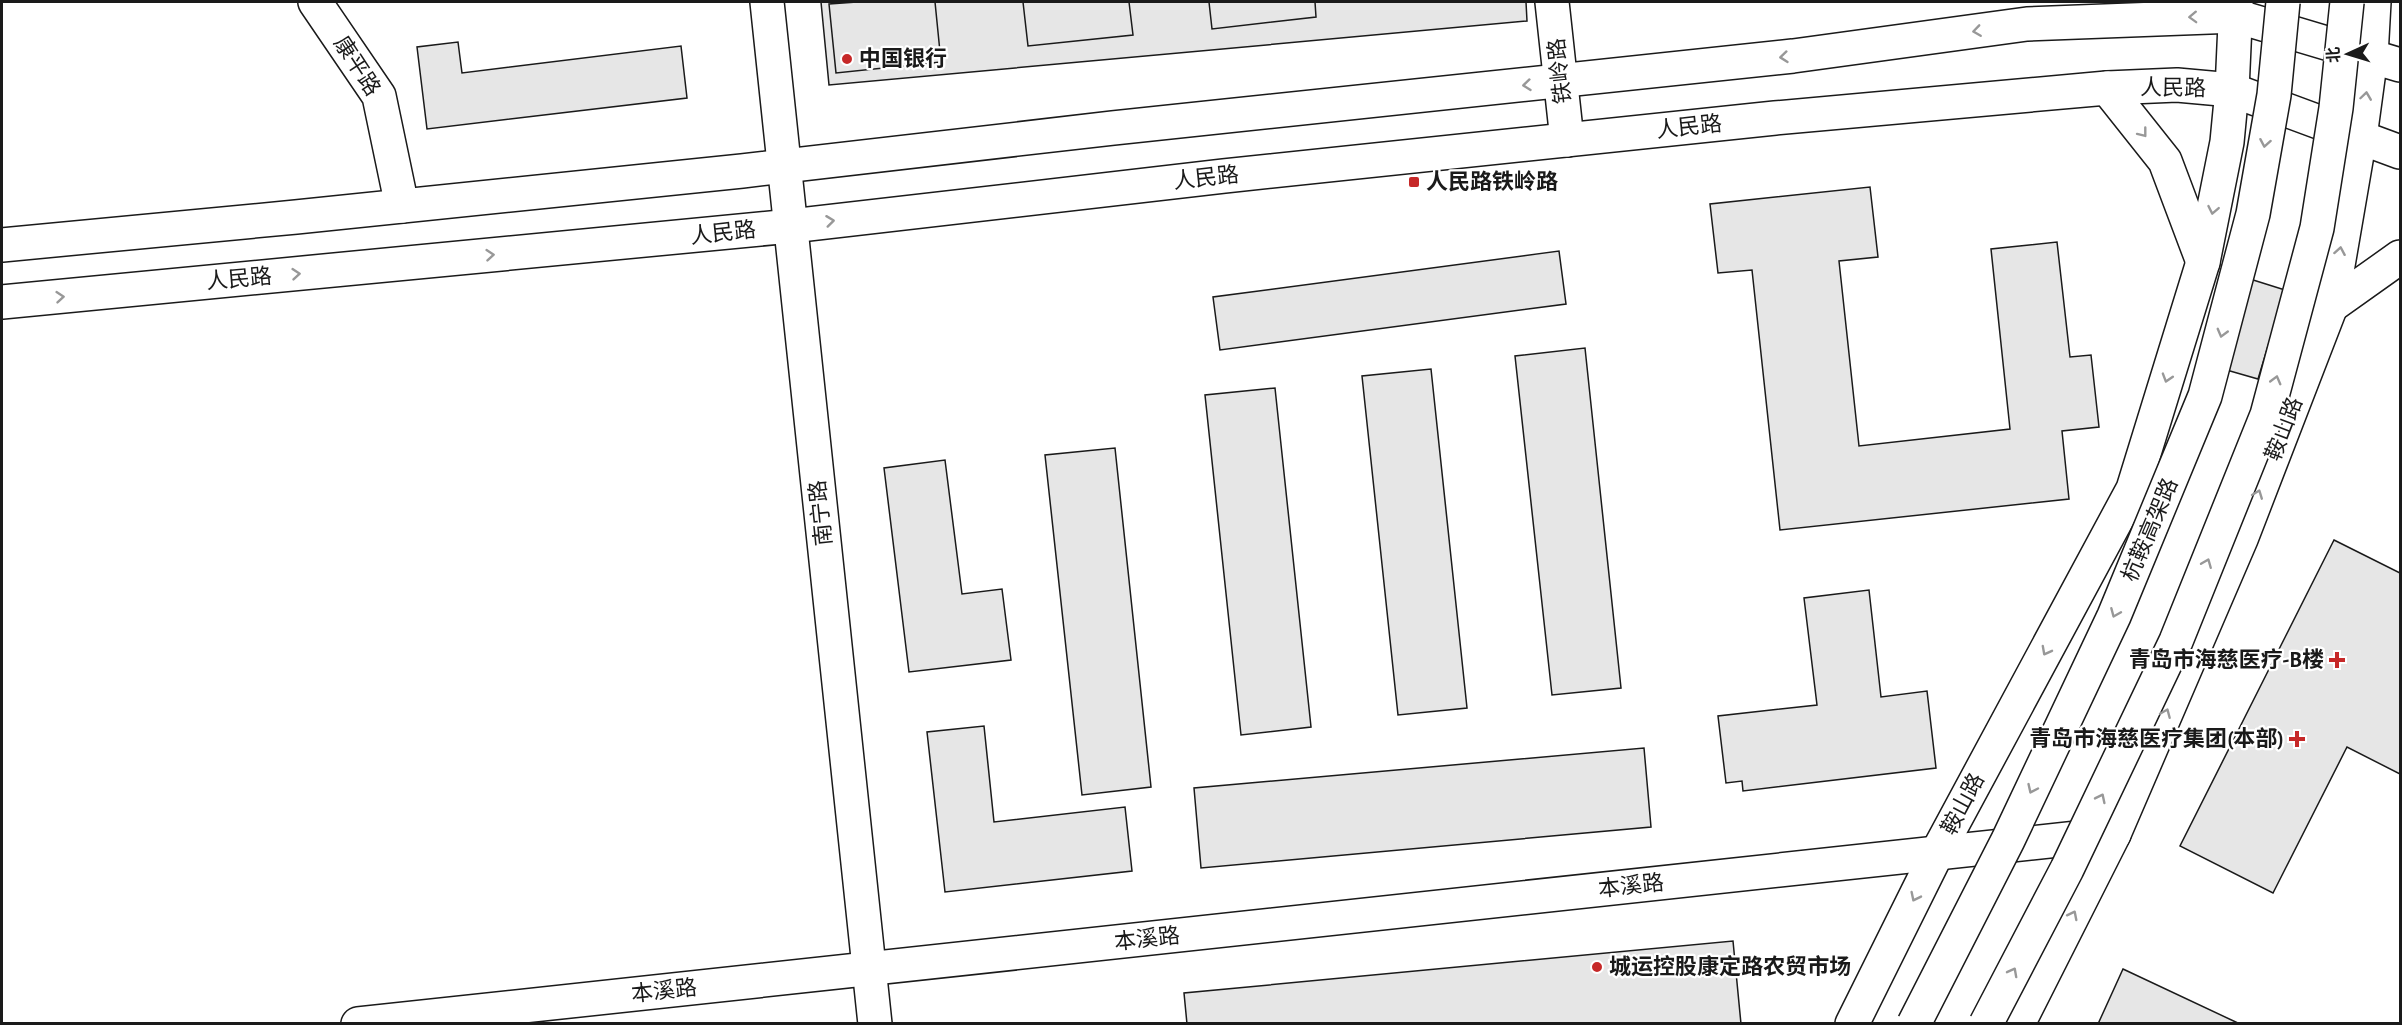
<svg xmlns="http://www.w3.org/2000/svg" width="2402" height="1025" viewBox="0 0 2402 1025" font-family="'Alegreya Sans','Noto Sans SC',sans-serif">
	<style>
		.building { fill: #e6e6e6; stroke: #1a1a1a; stroke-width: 1.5 }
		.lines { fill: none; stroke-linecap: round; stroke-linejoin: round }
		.minor-casing { stroke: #1a1a1a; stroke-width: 36 }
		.tertiary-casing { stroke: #1a1a1a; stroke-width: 36 }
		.secondary-casing { stroke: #1a1a1a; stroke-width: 36 }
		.primary-casing { stroke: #1a1a1a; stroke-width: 36 }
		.minor { stroke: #fff; stroke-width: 33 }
		.tertiary { stroke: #fff; stroke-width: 33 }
		.secondary { stroke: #fff; stroke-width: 33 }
		.primary { stroke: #fff; stroke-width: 33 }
		.trunk-bridge-casing { stroke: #1a1a1a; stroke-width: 36; stroke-linecap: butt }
		.trunk-bridge { stroke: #fff; stroke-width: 33 }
		.oneway { stroke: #989898 }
		.poi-dot { fill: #c62828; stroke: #fff; stroke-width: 2 }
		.labels { text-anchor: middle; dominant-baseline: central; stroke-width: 4.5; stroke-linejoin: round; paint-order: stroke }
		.poi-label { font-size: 22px; font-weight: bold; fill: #1a1a1a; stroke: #fff; text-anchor: start }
		.street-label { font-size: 22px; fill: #1a1a1a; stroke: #fff }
	</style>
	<rect width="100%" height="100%" fill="#fff"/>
	<g class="building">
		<path d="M821,2H1526L1527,21L829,85Z"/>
		<path d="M857,2H935L941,62L836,73L829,4Z"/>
		<path d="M1023,2H1129L1133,35L1028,46Z"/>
		<path d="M1209,2H1315L1316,17L1212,29Z"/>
		<path d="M458,42L462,73L681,46L687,98L427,129L417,47Z"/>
		<path d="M1870,187L1878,257L1839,261L1859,446L2010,429L1991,249L2057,242L2070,357L2091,355L2099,427L2062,431L2069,499L1780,530L1752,270L1718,273L1710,204Z"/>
		<path d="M1559,251L1566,304L1220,350L1213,297Z"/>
		<path d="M2250,279L2285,290L2258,379L2223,369Z"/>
		<path d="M1585,348L1621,688L1552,695L1515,356Z"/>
		<path d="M1431,369L1467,708L1398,715L1362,376Z"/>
		<path d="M1275,388L1311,727L1241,735L1205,395Z"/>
		<path d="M1115,448L1151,787L1082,795L1045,455Z"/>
		<path d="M945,460L962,594L1002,589L1011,660L909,672L884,468Z"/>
		<path d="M2334,540L2400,573V774L2347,747L2273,893L2180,846Z"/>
		<path d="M1869,590L1881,697L1927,691L1936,768L1743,791L1742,781L1726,783L1718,716L1817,705L1804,598Z"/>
		<path d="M984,726L994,822L1125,807L1132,871L945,892L927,732Z"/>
		<path d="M1644,748L1651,827L1201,868L1194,788Z"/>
		<path d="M1733,941L1741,1024H1187L1184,993Z"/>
		<path d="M2123,969L2240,1024H2098Z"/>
	</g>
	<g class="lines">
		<defs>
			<g id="minor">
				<path d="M315,2L379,96L402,206"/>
				<path d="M1552,2L1567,140"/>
			</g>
			<g id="tertiary">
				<path d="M767,2L875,1024"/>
				<path d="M358,1024L1937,853"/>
			</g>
			<g id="secondary">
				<path d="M2107,88L2165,161L2203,262"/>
				<path d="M2331,306L2400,257"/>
				<path d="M1937,853L2114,834L2241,539L2331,306L2360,137"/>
				<path d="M1852,1024L1937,853L2133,489L2203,262L2227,142L2232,90"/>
				<path d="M2018,1024L2114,834"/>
			</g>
			<g id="primary">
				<path d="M2232,90L2236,2"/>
				<path d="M2360,137L2371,56L2374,2"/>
				<path d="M2,245L296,217L742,171L1113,128L1793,56L2027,24L2236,16L2400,65"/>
				<path d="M2,302L791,226L1224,176L1775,118L2107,88L2177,85L2232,90L2400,152"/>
			</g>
		</defs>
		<use href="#minor" class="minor-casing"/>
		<use href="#tertiary" class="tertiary-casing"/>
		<use href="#secondary" class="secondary-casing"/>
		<use href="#primary" class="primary-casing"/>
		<use href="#minor" class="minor"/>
		<use href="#tertiary" class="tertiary"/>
		<use href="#secondary" class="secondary"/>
		<use href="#primary" class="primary"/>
		<defs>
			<g id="trunk-bridge">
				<path d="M1914,1024L2008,840L2114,616L2205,396L2253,214L2274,95L2283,2"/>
				<path d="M1986,1024L2067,869L2176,641L2267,415L2317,228L2336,108L2347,2"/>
			</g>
		</defs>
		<use href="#trunk-bridge" class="trunk-bridge-casing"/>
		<use href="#trunk-bridge" class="trunk-bridge"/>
	</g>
	<defs><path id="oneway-chevron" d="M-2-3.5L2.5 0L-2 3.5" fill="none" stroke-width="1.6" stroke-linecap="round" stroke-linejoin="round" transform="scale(1.5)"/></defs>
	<g class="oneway">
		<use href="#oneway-chevron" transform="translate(2193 17) rotate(178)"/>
		<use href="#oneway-chevron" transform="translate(1977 31) rotate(172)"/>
		<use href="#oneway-chevron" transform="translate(1784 57) rotate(174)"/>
		<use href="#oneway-chevron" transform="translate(1527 85) rotate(174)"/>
		<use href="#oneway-chevron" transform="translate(2366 96) rotate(-82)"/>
		<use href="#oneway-chevron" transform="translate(2143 133) rotate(52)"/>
		<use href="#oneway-chevron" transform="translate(2265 143) rotate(100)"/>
		<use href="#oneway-chevron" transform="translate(2213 210) rotate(101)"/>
		<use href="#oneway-chevron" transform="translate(830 221) rotate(-7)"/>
		<use href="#oneway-chevron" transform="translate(2340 251) rotate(-80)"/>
		<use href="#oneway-chevron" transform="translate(490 255) rotate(-5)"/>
		<use href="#oneway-chevron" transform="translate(296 274) rotate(-5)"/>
		<use href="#oneway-chevron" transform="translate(60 297) rotate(-5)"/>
		<use href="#oneway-chevron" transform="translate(2222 333) rotate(105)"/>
		<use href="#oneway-chevron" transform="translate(2167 378) rotate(107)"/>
		<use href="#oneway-chevron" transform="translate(2276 380) rotate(-75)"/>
		<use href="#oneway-chevron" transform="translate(2258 494) rotate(-69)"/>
		<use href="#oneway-chevron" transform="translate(2207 563) rotate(-68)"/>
		<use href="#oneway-chevron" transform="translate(2115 613) rotate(113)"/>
		<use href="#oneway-chevron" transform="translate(2046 651) rotate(118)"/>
		<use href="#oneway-chevron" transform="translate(2166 713) rotate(-67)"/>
		<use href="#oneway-chevron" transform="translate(2032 789) rotate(115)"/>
		<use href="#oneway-chevron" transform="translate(2101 798) rotate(-64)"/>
		<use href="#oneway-chevron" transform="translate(1915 897) rotate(116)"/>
		<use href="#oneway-chevron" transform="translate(2073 915) rotate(-63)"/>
		<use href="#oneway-chevron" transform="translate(2013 972) rotate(-62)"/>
	</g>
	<g class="poi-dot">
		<circle cx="847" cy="59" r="6"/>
		<rect x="1408" y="176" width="12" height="12" rx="3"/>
		<path d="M2334 651h6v6h6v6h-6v6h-6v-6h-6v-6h6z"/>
		<path d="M2294 730h6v6h6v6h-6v6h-6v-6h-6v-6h6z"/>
		<circle cx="1597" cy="967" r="6"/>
	</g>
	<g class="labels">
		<g class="poi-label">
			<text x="859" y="59">中国银行</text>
			<text x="1426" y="182">人民路铁岭路</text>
			<text x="2324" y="660" text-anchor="end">青岛市海慈医疗-B楼</text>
			<text x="2284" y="739" text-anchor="end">青岛市海慈医疗集团(本部)</text>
			<text x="1609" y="967">城运控股康定路农贸市场</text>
		</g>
		<g class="street-label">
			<text transform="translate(357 66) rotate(57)">康平路</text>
			<text transform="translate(1560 71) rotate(-96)">铁岭路</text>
			<text transform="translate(2173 88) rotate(1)">人民路</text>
			<text transform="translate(1689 127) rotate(-6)">人民路</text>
			<text transform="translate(1206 178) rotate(-6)">人民路</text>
			<text transform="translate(723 233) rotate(-6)">人民路</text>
			<text transform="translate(239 279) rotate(-5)">人民路</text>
			<text transform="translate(2284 429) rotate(-69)">鞍山路</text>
			<text transform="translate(821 513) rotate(-96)">南宁路</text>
			<text transform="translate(2150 530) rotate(-67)">杭鞍高架路</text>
			<text transform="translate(1963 804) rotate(-62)">鞍山路</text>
			<text transform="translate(1631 886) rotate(-6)">本溪路</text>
			<text transform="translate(1147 939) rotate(-6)">本溪路</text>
			<text transform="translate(664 991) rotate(-6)">本溪路</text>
		</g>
	</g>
	<rect width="2402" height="1025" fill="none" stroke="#1a1a1a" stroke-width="6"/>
	<g transform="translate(2348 54) rotate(266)" stroke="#ffffff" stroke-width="4.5" paint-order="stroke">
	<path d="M0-4.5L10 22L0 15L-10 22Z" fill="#1a1a1a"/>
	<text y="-9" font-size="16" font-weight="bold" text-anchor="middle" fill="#1a1a1a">北</text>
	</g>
</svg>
